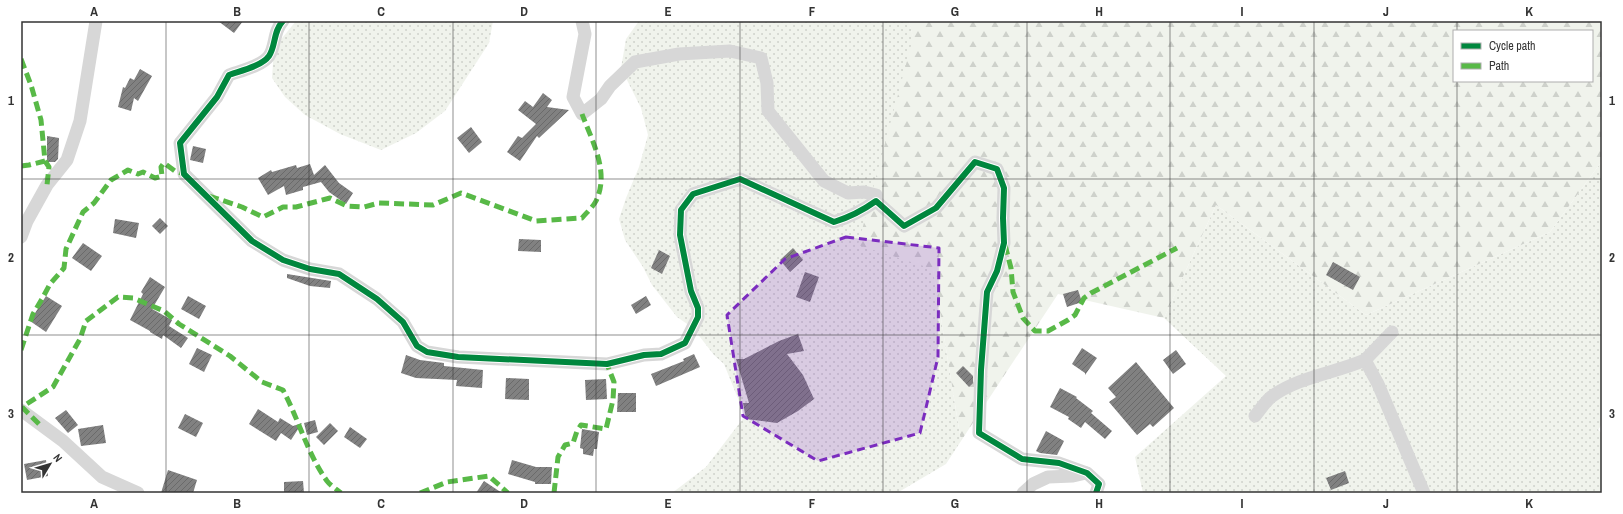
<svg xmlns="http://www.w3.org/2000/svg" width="1623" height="514" viewBox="0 0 1623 514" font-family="'Archivo Narrow',sans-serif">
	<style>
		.grass { fill: url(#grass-dots) }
		.forest { fill: url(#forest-firs); fill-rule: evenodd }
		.building { fill: url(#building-hatch) }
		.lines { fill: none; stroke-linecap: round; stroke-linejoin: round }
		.minor { stroke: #d7d7d7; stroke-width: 13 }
		.quiet { stroke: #58b947; stroke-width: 5; stroke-dasharray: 10 5; stroke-linecap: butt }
		.cycleway-casing { stroke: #fff; stroke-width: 8 }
		.cycleway { stroke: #00873e; stroke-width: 6 }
		.marked { fill: #7b2cbf; fill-opacity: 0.2; stroke: #7b2cbf; stroke-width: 3; stroke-dasharray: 8 5; stroke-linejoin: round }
		.grid { fill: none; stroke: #333; stroke-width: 1; stroke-opacity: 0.55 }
		.neatline { fill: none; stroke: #333; stroke-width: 1.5 }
		.grid-label { font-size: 13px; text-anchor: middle; font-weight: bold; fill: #333 }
	</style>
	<defs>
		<pattern id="grass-dots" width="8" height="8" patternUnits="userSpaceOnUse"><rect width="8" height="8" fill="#f0f3ec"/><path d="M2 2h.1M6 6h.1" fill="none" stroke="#ced1cb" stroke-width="1.8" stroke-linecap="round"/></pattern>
		<pattern id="forest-firs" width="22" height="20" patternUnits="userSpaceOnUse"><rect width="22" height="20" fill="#f0f3ec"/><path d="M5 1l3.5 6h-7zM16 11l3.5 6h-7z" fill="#ced1cb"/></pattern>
		<pattern id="building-hatch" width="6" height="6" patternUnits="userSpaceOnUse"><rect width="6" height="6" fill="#818181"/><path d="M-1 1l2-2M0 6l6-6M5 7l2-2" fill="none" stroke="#6a6a6a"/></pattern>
	</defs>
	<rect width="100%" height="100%" fill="#fff"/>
	<g class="grass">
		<path d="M296,21H493L489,43L445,111L416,133L381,150L340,134L305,115L285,97L272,78L274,48Z"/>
		<path d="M639,21H909L913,37L933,269L961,441L946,464L897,493H672L706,467L745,416L724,364L714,355L693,328L677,317L652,285L643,267L625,240L619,219L626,198L639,167L648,135L641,108L621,68L626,39Z"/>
		<path d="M1602,161V424L1598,430L1602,433V493H1143L1135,457L1226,376L1164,318L1216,205L1366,315L1550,232Z"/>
	</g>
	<path class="forest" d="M909,21H1602V161L1550,232L1366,315L1216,205L1164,318L1058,294L961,441L933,269L858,245L913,38ZM1454,31H1592V81H1454Z"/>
	<g class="building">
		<path d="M218,21H243L234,33Z"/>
		<path d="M140,69L152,76L138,101L134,98L131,111L118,107L123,87L125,88L130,78L134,80Z"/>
		<path d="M543,93L552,100L547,107L569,110L539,138L537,136L520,161L507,152L518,136L522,138L536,124L518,110L525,101L533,107Z"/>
		<path d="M471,127L482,142L469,153L457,138Z"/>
		<path d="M47,136L59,138L58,159L55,162H47Z"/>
		<path d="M193,146L206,149L203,163L190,160Z"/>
		<path d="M310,164L314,175L325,165L339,183L353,193L346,204L329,192L321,182L303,187V190L286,195L284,186L268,195L258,178L271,170L272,172L296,165L297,168Z"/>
		<path d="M160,218L168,226L160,234L152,226Z"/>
		<path d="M115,219L139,223L136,238L113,233Z"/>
		<path d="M519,239L541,240V252L518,251Z"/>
		<path d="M83,243L102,256L91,271L72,258Z"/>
		<path d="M793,248L803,260L790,272L780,260Z"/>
		<path d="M659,250L670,256L662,274L651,268Z"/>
		<path d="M1333,262L1360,277L1353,290L1326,275Z"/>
		<path d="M805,272L819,277L810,302L796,297Z"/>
		<path d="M287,274L331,281L330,288L310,286L287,278Z"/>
		<path d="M150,277L165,287L152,309L172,320L169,326L188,338L181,348L163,335L162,339L150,332V331L130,320L143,294L141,292Z"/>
		<path d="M1078,290L1082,302L1067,307L1063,294Z"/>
		<path d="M46,296L62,306L46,332L30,321Z"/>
		<path d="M188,296L206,306L199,319L181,309Z"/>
		<path d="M646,296L651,305L636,314L631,305Z"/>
		<path d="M798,334L804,351L787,354L803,375L814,399L798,411L777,423L746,419L743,403H749L736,359H744L779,341Z"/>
		<path d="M197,348L212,355L204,372L189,364Z"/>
		<path d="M1082,348L1097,358L1085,375V373L1072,364Z"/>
		<path d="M1176,350L1186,364L1173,374L1163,360Z"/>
		<path d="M694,354L700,367L656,386L651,374L684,361L683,359Z"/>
		<path d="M406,355L420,360L444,363V366L483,370L482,388L456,386L457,380L416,378L401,373Z"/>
		<path d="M1136,362L1174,408L1153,427L1150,424L1137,435L1109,402L1116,397L1108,388Z"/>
		<path d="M963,366L973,376V383L969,387L956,373Z"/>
		<path d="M506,378L529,379V400L505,399Z"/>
		<path d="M606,379L607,399L586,400L585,380Z"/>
		<path d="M1060,388L1077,397L1076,398L1093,411L1091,413L1112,431L1105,439L1085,422L1081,428L1068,419L1069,417L1050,407Z"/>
		<path d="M618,393H636V412H617Z"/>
		<path d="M258,409L278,422L280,418L293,426L302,423L291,440L281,433L276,441L249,424Z"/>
		<path d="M66,410L78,425L68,433L55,418Z"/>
		<path d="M185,414L203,423L196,437L178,428Z"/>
		<path d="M315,420L318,432L307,435L304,423Z"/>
		<path d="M330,423L338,431L324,445L316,437Z"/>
		<path d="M103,425L106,443L81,446L78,429Z"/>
		<path d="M350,427L367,439L360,448L344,437Z"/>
		<path d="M582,429L599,432L597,449H594L593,456L583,454V449L580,448Z"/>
		<path d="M1046,431L1064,441L1057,455L1040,453L1036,451Z"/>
		<path d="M46,460L48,476L27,480L24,464Z"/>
		<path d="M512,460L536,467H552L551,484H535V482L508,474Z"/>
		<path d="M168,470L197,480L193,493H161Z"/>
		<path d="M1345,471L1349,483L1331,490L1326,478Z"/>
		<path d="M303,481L304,493H284V482Z"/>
		<path d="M484,481L502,493H476Z"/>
	</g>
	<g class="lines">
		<g class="minor">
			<path d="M283,21C273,31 276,46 269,56C262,66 240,71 229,75L217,97L180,143L184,174L252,241L283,260L310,269L339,274L377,299L403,322L417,346L427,352L458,357L607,364L644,355L661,354L685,343L698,317V308L691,291L680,235L681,210L693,194L740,179L834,222C850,217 862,211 876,201L904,226L936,208L975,162L997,169L1004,188L1003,218L1004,243L997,271L987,292L981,370L979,433L1022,459L1059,463L1087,473L1099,484L1096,493"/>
			<path d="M582,21L585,34L573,97L582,114L601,99L610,86L635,62L679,54L730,51L761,58L767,83L768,111L824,181L848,193L864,192L876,195V201"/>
			<path d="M21,237L27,221L47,185L67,160L80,121L96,21"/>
			<path d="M1392,332L1365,360L1378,384L1424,493"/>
			<path d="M21,410L63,441L102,477L138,493"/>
			<path d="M1255,416C1260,410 1265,402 1271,397C1298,377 1335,373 1365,360"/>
			<path d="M1023,493L1033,484L1048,477L1073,476L1086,473"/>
		</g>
		<g class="quiet">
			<path d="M21,59L31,85L41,120L45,161L49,167L47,185"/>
			<path d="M21,166L29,165L45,161"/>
			<path d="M209,196L242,207L263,217L283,207H296L330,198L347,206L364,207L379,203L433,205L461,193L536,221L582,218C586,213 593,207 596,201C610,172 592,141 582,114"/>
			<path d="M1005,245L1011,268L1013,292L1023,318L1035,331H1048L1068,320L1075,315L1084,298L1091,293L1177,248"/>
			<path d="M21,350L33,314L42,299L50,284L64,268L66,249L83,212L94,203L111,180L128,170L138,174L143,172L155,178L162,176L161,167L164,163L175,171L184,174"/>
			<path d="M39,424L22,407L53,387L80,339L86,321L118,297L133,298L164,311L179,324L230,356L262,382L283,390C299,420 307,453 327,481C330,485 336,489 341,493"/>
			<path d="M420,493L447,482L489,476L508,493"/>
			<path d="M554,493L558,457L565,445L573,443L577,431L581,425L606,429L613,400L614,382L607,364"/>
		</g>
		<defs>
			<path id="cycleway" d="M283,21C273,31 276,46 269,56C262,66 240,71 229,75L217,97L180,143L184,174L252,241L283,260L310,269L339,274L377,299L403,322L417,346L427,352L458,357L607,364L644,355L661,354L685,343L698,317V308L691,291L680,235L681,210L693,194L740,179L834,222C850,217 862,211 876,201L904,226L936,208L975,162L997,169L1004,188L1003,218L1004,243L997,271L987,292L981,370L979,433L1022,459L1059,463L1087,473L1099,484L1096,493"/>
		</defs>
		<use href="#cycleway" class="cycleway-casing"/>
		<use href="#cycleway" class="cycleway"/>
	</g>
	<path class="marked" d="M846,237L939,248L938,357L920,433L818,461L743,416L727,315L785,259Z"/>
	<path class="grid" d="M166,21V493M309,21V493M453,21V493M596,21V493M740,21V493M883,21V493M1027,21V493M1170,21V493M1314,21V493M1457,21V31M1457,81V493M21,179H1602M21,335H1602"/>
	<rect width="1623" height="514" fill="none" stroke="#ffffff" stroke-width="44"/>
	<rect x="1453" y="30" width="140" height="52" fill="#ffffff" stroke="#adadad"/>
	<rect x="1461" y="43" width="20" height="6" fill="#00873e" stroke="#adadad"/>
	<text x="1489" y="50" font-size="12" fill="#333333">Cycle path</text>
	<rect x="1461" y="63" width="20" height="6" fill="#58b947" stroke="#adadad"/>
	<text x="1489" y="70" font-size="12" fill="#333333">Path</text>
	<g transform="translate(50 464) rotate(52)" stroke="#ffffff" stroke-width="3" paint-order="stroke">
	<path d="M0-3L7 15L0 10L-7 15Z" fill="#333333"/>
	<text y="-6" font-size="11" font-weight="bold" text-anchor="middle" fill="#333333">N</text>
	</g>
	<rect x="22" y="22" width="1579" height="470" class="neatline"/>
	<g class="grid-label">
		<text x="94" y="16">A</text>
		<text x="237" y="16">B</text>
		<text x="381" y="16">C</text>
		<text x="524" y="16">D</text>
		<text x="668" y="16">E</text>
		<text x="812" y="16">F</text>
		<text x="955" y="16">G</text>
		<text x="1099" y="16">H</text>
		<text x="1242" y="16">I</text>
		<text x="1386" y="16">J</text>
		<text x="1529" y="16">K</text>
		<text x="11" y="105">1</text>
		<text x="1612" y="105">1</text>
		<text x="11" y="262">2</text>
		<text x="1612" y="262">2</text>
		<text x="11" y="418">3</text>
		<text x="1612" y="418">3</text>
		<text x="94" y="508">A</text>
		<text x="237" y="508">B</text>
		<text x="381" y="508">C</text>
		<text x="524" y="508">D</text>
		<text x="668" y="508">E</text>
		<text x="812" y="508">F</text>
		<text x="955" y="508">G</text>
		<text x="1099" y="508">H</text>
		<text x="1242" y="508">I</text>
		<text x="1386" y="508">J</text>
		<text x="1529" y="508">K</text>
	</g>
</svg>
